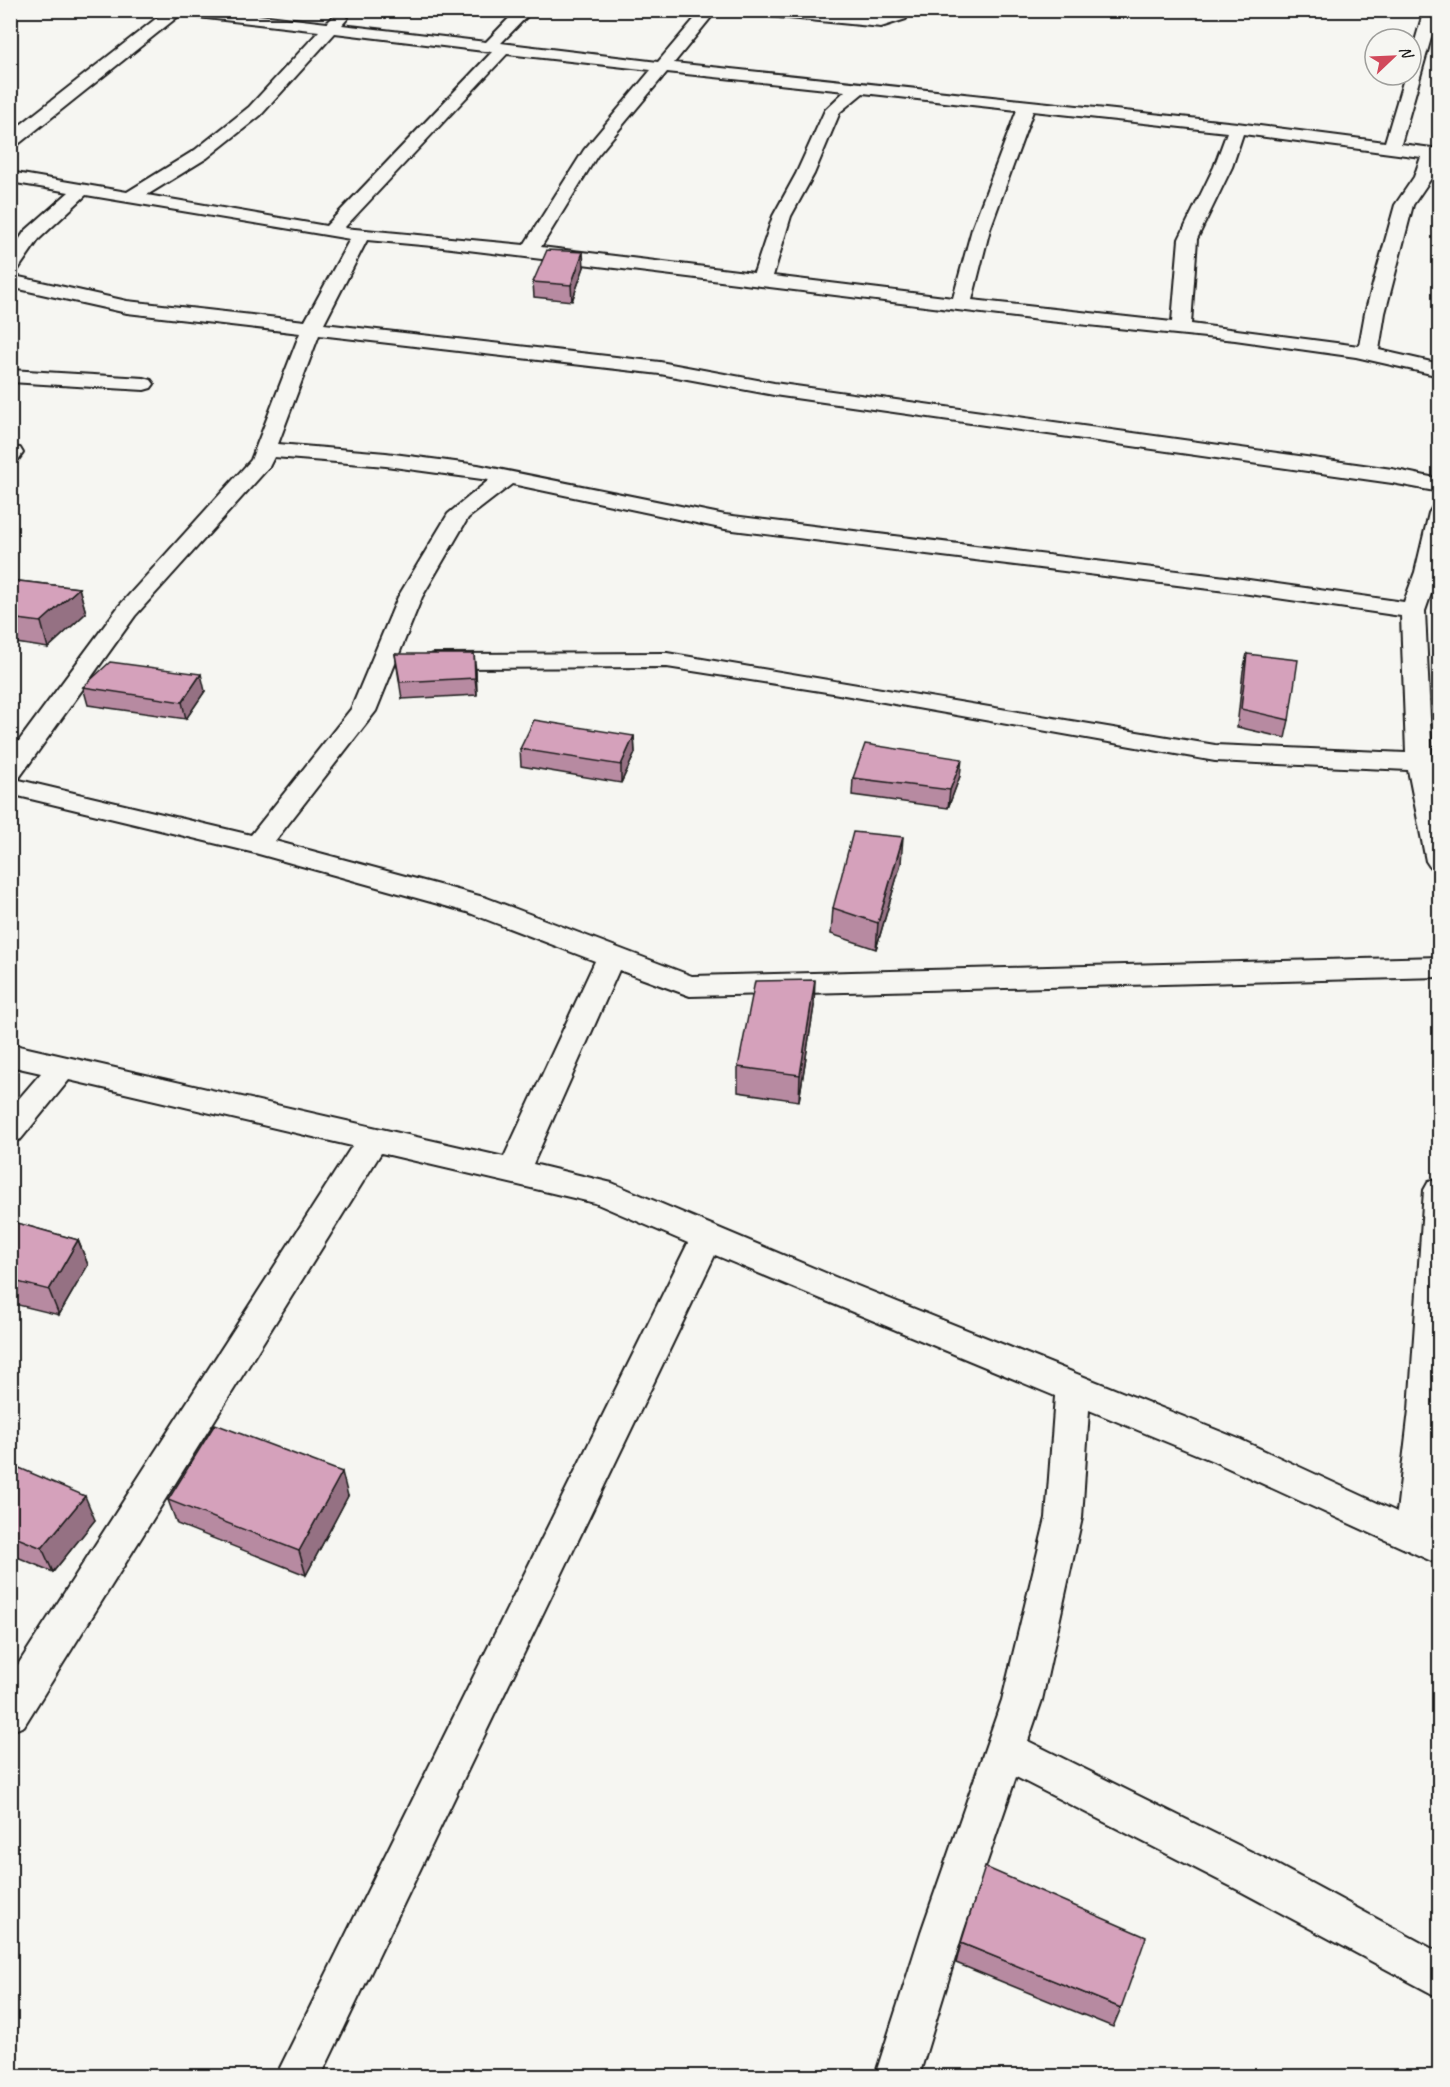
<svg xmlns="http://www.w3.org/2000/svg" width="1450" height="2087" viewBox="0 0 1450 2087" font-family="Caveat,sans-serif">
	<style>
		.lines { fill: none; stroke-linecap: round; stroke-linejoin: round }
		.minor-casing { stroke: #1c1c1c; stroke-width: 4 }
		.minor { fill: #f6f6f2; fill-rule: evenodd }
		.wall { fill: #b78aa1; stroke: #1c1c1c; stroke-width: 1.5 }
		.shaded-wall { fill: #957183; stroke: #1c1c1c; stroke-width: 1.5 }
		.building { fill: #d5a1bb; stroke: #1c1c1c; stroke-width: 1.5 }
	</style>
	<rect width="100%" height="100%" fill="#f6f6f2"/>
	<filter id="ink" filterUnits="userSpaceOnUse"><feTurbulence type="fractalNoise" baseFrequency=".0167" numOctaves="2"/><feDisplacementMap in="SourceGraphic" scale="12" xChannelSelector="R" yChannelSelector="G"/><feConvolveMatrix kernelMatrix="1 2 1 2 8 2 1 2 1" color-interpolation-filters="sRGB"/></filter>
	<g filter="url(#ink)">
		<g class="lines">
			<defs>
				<g id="minor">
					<path d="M167,10H218L327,23L335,15L340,13L348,18L342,25L486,42L517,10H533L501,43L658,62L702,10H717L674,63L1237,123L1385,142L1405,75H1411V55L1424,10H1439L1401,144L1440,149V159L1432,177L1413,205L1385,313L1379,350L1440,364V376L1356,357L1235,340L1039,320L443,247L367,240L324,324L660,362L774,383L1392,469L1440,479V492L1392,483L774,395L660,374L319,335L278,444L386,453L478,465L725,515L1242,579L1404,602L1415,572L1429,513L1432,508L1440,506V568L1425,611L1432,762L1440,796V870L1430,867L1426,861L1408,770L1215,761L833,693L667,667L434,668L425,666L422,661L425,656L434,654L667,653L1215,745L1406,753L1401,616L1242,593L725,529L512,484L468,518L422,597L376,711L275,841L487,898L692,976L1440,957V977L690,996L619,970L533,1164L612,1183L835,1277L1239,1439L1397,1512L1409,1410L1424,1190L1429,1181L1440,1178V1459L1432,1528L1440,1531V1565L1213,1461L1089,1410L1082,1518L1042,1700L1028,1741L1270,1861L1440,1953V1998L1240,1891L1016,1777L963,1932L919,2076H875L921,1932L1002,1700L1046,1518L1055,1396L715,1255L321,2076H276L688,1243L595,1203L381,1153L24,1726L10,1732V1677L352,1146L69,1080L21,1139L10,1143V1109L41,1073L10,1066V1044L504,1157L595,961L467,912L255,853L10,794V753L119,606L251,460L300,333L127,313L10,287V275L127,301L305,321L350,239L86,195L39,239L17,271L10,273V253L25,231L69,192L10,182V172L127,192L195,150L249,107L319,31L180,15L16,146L10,147V133ZM335,33L492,52L326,226L147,195L207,158L261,115ZM507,54L651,70L584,150L524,245L344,228ZM667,72L845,91L825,110L796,174L773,216L754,273L541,247L597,156ZM863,93L1017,110L972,229L953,298L773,276L791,216L814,174L840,112ZM1033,111L1227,132L1214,167L1179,239L1172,322L972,300L990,229ZM1243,134L1421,157L1414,177L1395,205L1365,313L1359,346L1191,324L1197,239L1232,167ZM274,457L386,466L489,480L448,514L398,597L351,709L251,835L15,779L19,778L135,616L269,467Z"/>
					<path d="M751,10H810L880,17L895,10H910L906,19L881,27L758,15Z"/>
					<path d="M10,370L144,378L151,380L154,384L151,388L144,390L10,382Z"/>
					<path d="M10,447L20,448L23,453L18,460L10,461Z"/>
				</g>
			</defs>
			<use href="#minor" class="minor-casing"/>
			<use href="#minor" class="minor"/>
		</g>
		<g class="wall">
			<path d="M584,267L572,301L534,297L533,282Z"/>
			<path d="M10,580L79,588L86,613L48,648L10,642Z"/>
			<path d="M395,654L476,671L477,695L402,699Z"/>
			<path d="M1247,654L1289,720L1285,738L1237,727L1243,671Z"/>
			<path d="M83,687L205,691L186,719L88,705Z"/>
			<path d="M634,736L635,753L621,783L521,766L520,749Z"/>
			<path d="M960,776L948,808L852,795L853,778Z"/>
			<path d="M901,863L876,949L831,934L833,908Z"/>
			<path d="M814,1006L799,1101L738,1092V1067Z"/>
			<path d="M10,1221L78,1240L88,1265L59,1315L10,1303Z"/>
			<path d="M10,1464L95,1520L53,1572L10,1554Z"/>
			<path d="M348,1496L306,1575L177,1524L168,1500Z"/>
			<path d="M961,1943L1121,2008L1113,2027L956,1963Z"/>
		</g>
		<g class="shaded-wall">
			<path d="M583,252L584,267L572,301L571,285Z"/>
			<path d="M79,588L86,613L48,648L41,622Z"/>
			<path d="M474,654L476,671L477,695L475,678Z"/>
			<path d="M201,674L205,691L186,719L182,702Z"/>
			<path d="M634,736L635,753L621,783V765Z"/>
			<path d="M962,759L960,776L948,808L950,790Z"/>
			<path d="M903,837L901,863L876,949L878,923Z"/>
			<path d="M815,980L814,1006L799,1101L800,1075Z"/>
			<path d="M78,1240L88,1265L59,1315L49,1290Z"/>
			<path d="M342,1472L348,1496L306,1575L299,1551Z"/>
			<path d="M85,1496L95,1520L53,1572L42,1548Z"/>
		</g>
		<g class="building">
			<path d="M547,250L583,252L571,285L533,282Z"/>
			<path d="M10,580L79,588L41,622L10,618Z"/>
			<path d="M395,654H474L475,678L400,682Z"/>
			<path d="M1247,654L1298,660L1289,720L1241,709Z"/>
			<path d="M110,662L201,674L182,702L83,687Z"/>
			<path d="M534,720L634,736L621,765L520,749Z"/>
			<path d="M865,744L962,759L950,790L853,778Z"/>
			<path d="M853,832L903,837L878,923L833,908Z"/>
			<path d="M815,980L800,1075L738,1067L755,981Z"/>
			<path d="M10,1221L78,1240L49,1290L10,1280Z"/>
			<path d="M215,1424L342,1472L299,1551L168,1500Z"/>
			<path d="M10,1464L85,1496L42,1548L10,1535Z"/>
			<path d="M985,1867L1146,1937L1121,2008L961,1943Z"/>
		</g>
	</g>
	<rect width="1450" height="2087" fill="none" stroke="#f6f6f2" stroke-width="36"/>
	<rect x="18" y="18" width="1414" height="2051" fill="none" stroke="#1c1c1c" stroke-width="2" filter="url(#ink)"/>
	<g transform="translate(1393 57) rotate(67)"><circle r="28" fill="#f6f6f2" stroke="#9f9f9c" stroke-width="1.5"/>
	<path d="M0-4.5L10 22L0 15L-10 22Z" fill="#d1495b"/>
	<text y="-9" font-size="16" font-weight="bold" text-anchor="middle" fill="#1c1c1c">N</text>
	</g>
</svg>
